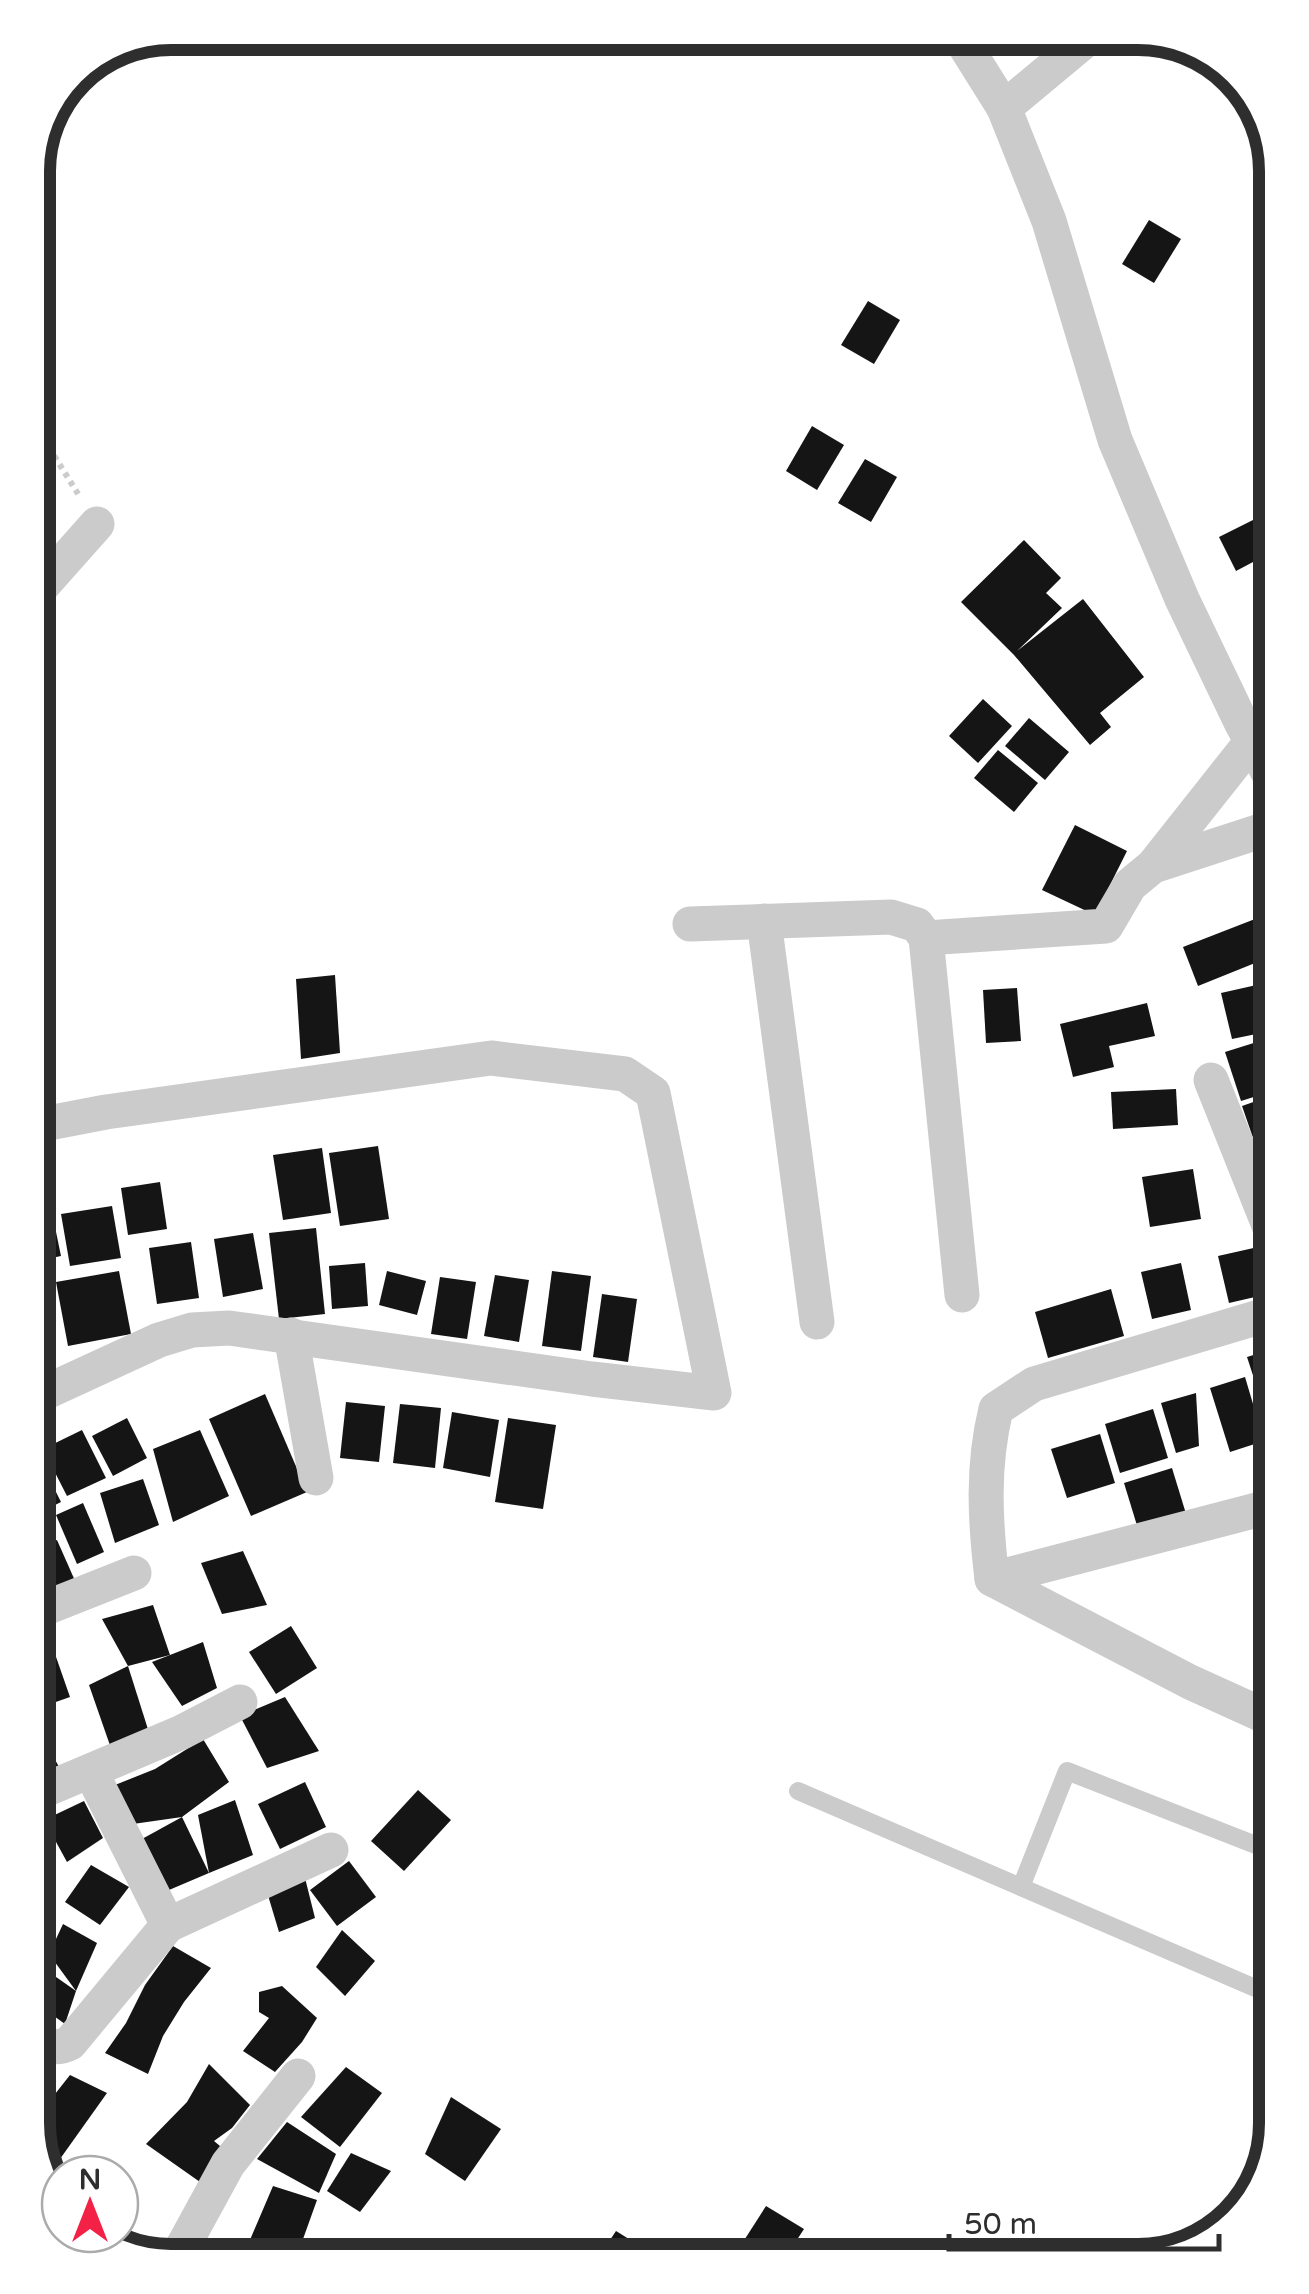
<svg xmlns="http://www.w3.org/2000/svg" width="1309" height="2294" viewBox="0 0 1309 2294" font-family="'Varela Round',sans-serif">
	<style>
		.building { fill: #151515 }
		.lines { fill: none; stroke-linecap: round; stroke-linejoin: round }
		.path { stroke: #cbcbcb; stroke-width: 6; stroke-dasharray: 5 5; stroke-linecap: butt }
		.service { stroke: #cbcbcb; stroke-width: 18 }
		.minor { stroke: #cbcbcb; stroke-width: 35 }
		.rim { fill: none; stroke: #2e2e2e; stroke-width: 12 }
	</style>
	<rect width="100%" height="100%" fill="#fff"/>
	<g class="building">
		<path d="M1149,220L1181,239L1154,283L1122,264Z"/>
		<path d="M868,301L900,320L874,364L841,345Z"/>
		<path d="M812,426L844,445L817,490L786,471Z"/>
		<path d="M865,459L897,477L871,522L838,503Z"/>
		<path d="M1265,514L1276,536V550L1236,571L1219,537Z"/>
		<path d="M1024,540L1061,578L1046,593L1062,608L1017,651L1083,599L1144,677L1100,713L1111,727L1090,745L1014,655L961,602Z"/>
		<path d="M1276,576V616L1260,584Z"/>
		<path d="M983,699L1012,726L978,763L949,736Z"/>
		<path d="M1029,718L1069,752L1045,780L1005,746Z"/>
		<path d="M998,750L1038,783L1014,812L974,778Z"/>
		<path d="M1075,825L1127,851L1095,915L1042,890Z"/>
		<path d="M1255,919L1270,957L1198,986L1183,947Z"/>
		<path d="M335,975L340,1053L301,1059L296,979Z"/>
		<path d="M1261,984L1271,1031L1232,1039L1221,993Z"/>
		<path d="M1017,988L1021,1041L986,1043L983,990Z"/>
		<path d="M1147,1003L1155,1036L1109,1046L1114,1067L1073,1077L1060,1024Z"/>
		<path d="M33,1033L54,1040L33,1098Z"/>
		<path d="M1273,1037L1276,1090L1241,1101L1225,1052Z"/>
		<path d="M1176,1089L1178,1125L1113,1129L1111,1092Z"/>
		<path d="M1276,1094V1181L1269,1184L1242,1106Z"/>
		<path d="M378,1146L389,1219L340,1226L329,1153Z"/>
		<path d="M322,1148L331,1213L283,1220L273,1155Z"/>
		<path d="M1193,1169L1201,1219L1150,1227L1142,1177Z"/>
		<path d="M160,1182L167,1229L128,1235L121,1188Z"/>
		<path d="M50,1203L61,1256L33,1262V1207Z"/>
		<path d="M112,1206L121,1258L70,1266L61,1214Z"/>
		<path d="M316,1228L325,1314L279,1319L269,1233Z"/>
		<path d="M253,1233L263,1289L223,1297L214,1239Z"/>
		<path d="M191,1242L199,1298L157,1304L149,1248Z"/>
		<path d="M1258,1247L1268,1294L1229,1303L1218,1256Z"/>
		<path d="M365,1263L368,1306L332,1309L329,1266Z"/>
		<path d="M1181,1263L1191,1310L1152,1319L1141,1272Z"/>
		<path d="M119,1271L131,1334L68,1346L56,1282Z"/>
		<path d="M387,1271L426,1281L417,1315L379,1305Z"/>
		<path d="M552,1271L591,1276L581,1351L542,1346Z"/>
		<path d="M495,1275L529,1280L519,1342L484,1336Z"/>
		<path d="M440,1277L476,1282L467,1339L431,1334Z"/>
		<path d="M1111,1289L1124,1336L1048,1358L1035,1312Z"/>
		<path d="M602,1294L637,1299L628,1362L593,1357Z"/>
		<path d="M1276,1348V1399L1262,1403L1247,1357Z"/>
		<path d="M1245,1377L1264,1441L1230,1452L1210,1388Z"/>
		<path d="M1196,1393L1199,1446L1176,1453L1161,1403Z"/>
		<path d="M265,1394L307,1492L251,1516L209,1419Z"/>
		<path d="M346,1402L385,1406L379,1462L340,1458Z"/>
		<path d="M400,1404L441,1408L435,1468L393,1463Z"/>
		<path d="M1153,1409L1168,1458L1120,1473L1105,1424Z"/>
		<path d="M452,1412L499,1420L490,1477L443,1468Z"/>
		<path d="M127,1418L147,1458L113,1476L92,1436Z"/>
		<path d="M508,1418L556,1425L543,1509L495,1502Z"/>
		<path d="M82,1430L106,1478L67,1496L43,1449Z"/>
		<path d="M200,1430L229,1496L173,1522L153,1449Z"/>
		<path d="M1100,1434L1115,1483L1067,1498L1051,1449Z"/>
		<path d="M38,1456L61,1502L33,1516V1458Z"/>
		<path d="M1172,1468L1187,1517L1139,1532L1124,1483Z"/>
		<path d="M143,1479L159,1525L115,1543L100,1493Z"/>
		<path d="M83,1503L104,1552L77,1564L56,1515Z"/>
		<path d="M57,1540L76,1583L50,1594L33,1550Z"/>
		<path d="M243,1551L267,1605L222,1614L201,1563Z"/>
		<path d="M153,1605L170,1655L203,1642L217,1688L182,1706L152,1662L170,1655L128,1666L102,1619Z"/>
		<path d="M291,1626L317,1668L276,1694L249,1652Z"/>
		<path d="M55,1654L70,1697L33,1710V1663Z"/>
		<path d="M128,1666L152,1742L113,1754L89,1685Z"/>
		<path d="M285,1697L319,1751L267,1768L240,1716Z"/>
		<path d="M33,1720L63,1774L33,1786Z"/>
		<path d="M203,1739L229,1782L182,1817L126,1825L115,1785L155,1769Z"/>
		<path d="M305,1782L326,1827L280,1849L258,1804Z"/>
		<path d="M418,1790L451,1820L404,1871L371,1841Z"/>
		<path d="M235,1800L253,1855L209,1873L198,1815Z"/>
		<path d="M84,1801L103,1838L67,1862L44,1820Z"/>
		<path d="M182,1817L209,1873L169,1890L142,1839Z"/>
		<path d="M349,1861L376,1897L337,1926L310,1890Z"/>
		<path d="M91,1865L129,1887L100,1925L65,1902Z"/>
		<path d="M305,1878L315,1918L279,1932L267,1892Z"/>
		<path d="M63,1924L97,1943L76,1991L49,1954Z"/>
		<path d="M342,1930L375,1961L345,1996L316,1967Z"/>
		<path d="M173,1946L211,1968L184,2002L163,2036L148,2074L105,2053L126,2023L145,1985Z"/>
		<path d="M39,1965L76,1991L65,2024L33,2001V1977Z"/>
		<path d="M282,1986L317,2018L302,2042L275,2072L243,2051L269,2018L259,2012V1992Z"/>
		<path d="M209,2064L250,2105L232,2128L214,2141L226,2151L200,2182L146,2144L187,2102Z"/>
		<path d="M346,2067L382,2093L340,2147L301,2117Z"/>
		<path d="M70,2075L107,2093L55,2166L40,2156L33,2122Z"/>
		<path d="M451,2097L501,2129L465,2181L425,2154Z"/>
		<path d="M287,2122L336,2154L319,2193L257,2159Z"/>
		<path d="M351,2153L391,2171L360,2212L327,2191Z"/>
		<path d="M273,2186L317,2200L298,2253L313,2261H296L298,2253L294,2261H241Z"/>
		<path d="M766,2206L804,2229L783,2261H743L734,2256Z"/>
		<path d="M616,2231L658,2257L656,2261H596Z"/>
		<path d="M407,2240L450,2257L448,2261H395Z"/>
	</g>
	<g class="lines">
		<g class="path">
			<path d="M33,178L51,135L104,60"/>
			<path d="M33,422L80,497"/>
		</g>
		<g class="service">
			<path d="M798,1791L1276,1997"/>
			<path d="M1021,1887L1067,1771L1276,1853"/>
		</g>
		<g class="minor">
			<path d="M957,33L1004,108"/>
			<path d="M1094,33L1004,108L1049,221L1115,440L1182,599L1241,722L1276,787"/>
			<path d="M33,596L97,524"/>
			<path d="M1153,866L1252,741"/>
			<path d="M764,921L817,1322"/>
			<path d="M690,924L891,917L917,925L926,938L1106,926L1130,885L1153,866L1276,826"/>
			<path d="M926,938L962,1295"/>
			<path d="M1211,1080L1276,1243"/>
			<path d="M291,1335L316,1478"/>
			<path d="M33,1398L159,1340L192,1330L229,1328L592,1379L714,1393L653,1093L625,1074L491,1058L106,1112L33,1126"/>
			<path d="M992,1579C985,1521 982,1466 996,1409L1034,1384L1276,1312"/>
			<path d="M33,1613L134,1573"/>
			<path d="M1276,1721L1190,1682L992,1579L1276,1505"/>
			<path d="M91,1772L168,1925"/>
			<path d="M33,1795L182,1732L240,1702"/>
			<path d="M33,2040C46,2046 56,2050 70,2043L168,1925L331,1850"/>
			<path d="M175,2261L228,2164L298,2076"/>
		</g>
	</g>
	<path d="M0 0H1309V2294H0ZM171 50H1138A121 121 0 0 1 1259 171V2123A121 121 0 0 1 1138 2244H171A121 121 0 0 1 50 2123V171A121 121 0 0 1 171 50Z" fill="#fff" fill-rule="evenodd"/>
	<path class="rim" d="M171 50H1138A121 121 0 0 1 1259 171V2123A121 121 0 0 1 1138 2244H171A121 121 0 0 1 50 2123V171A121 121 0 0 1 171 50Z"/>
	<g transform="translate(90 2204)"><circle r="48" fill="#ffffff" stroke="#ababab" stroke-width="2.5"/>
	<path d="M0-8L18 38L0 25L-18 38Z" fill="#f42147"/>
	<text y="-15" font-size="28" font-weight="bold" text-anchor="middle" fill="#2e2e2e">N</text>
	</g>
	<path d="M949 2234v15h270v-15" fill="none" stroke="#2e2e2e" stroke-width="5"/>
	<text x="964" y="2234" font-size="30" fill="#2e2e2e" stroke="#ffffff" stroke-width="8" paint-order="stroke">50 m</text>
</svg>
